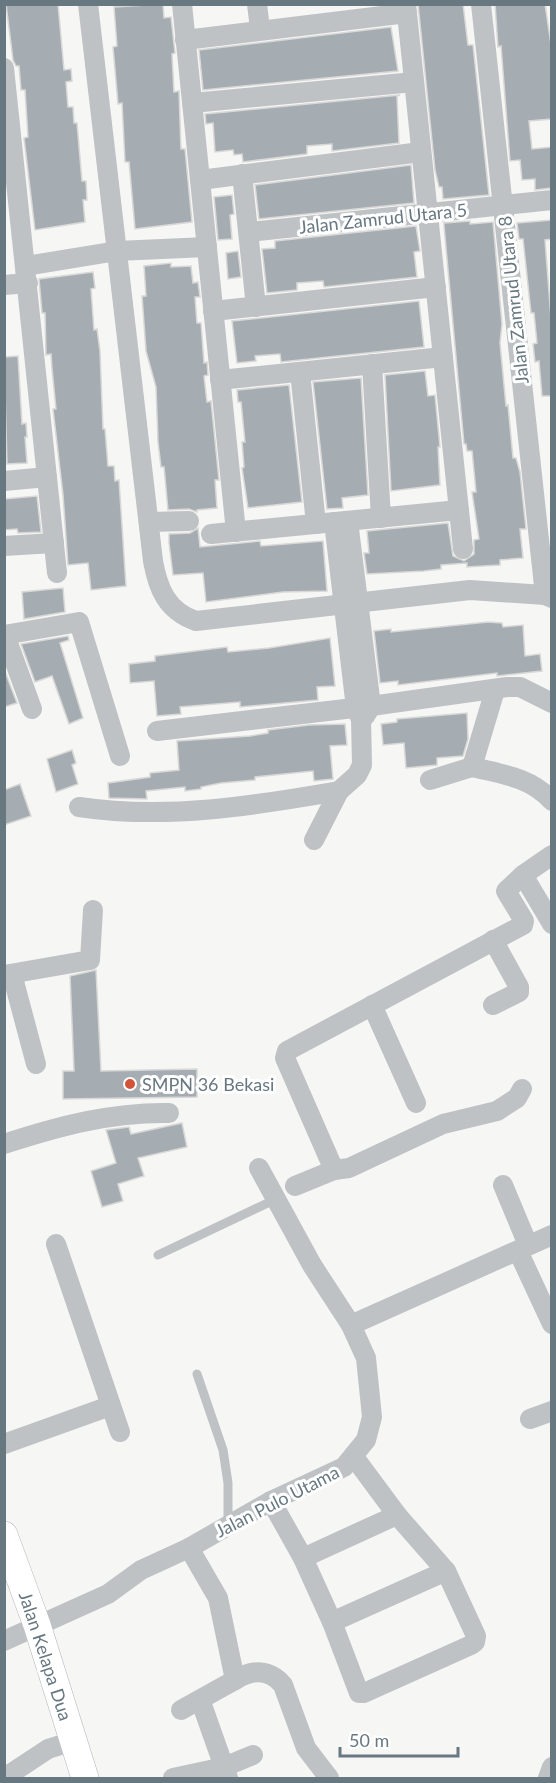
<svg xmlns="http://www.w3.org/2000/svg" width="556" height="1783" viewBox="0 0 556 1783" font-family="Lato,sans-serif">
	<style>
		.building { fill: #a6adb2; stroke: #d8d8d6; stroke-width: 1.5 }
		.lines { fill: none; stroke-linecap: round; stroke-linejoin: round }
		.secondary-casing { stroke: #b0b6b9; stroke-width: 28 }
		.service { stroke: #bec2c5; stroke-width: 9 }
		.minor { stroke: #bec2c5; stroke-width: 20 }
		.secondary { stroke: #fff; stroke-width: 27 }
		.poi-dot { fill: #d15438; stroke: #fff; stroke-width: 2 }
		.labels { text-anchor: middle; dominant-baseline: central; stroke-width: 6; stroke-linejoin: round; paint-order: stroke }
		.street-label { font-size: 18px; fill: #687881; stroke: #fff }
		.poi-label { font-size: 18px; fill: #687881; stroke: #fff; text-anchor: start }
	</style>
	<rect width="100%" height="100%" fill="#f6f6f4"/>
	<g class="building">
		<path d="M6,4H58L64,70L71,69L72,81L66,82L68,107H73L74,123H77L82,181H86L87,200H83L85,222L35,230L24,138L28,137L25,90H21L19,66H16L13,60Z"/>
		<path d="M163,4L164,18L171,17L175,53L172,54L174,92L179,91L181,149H185L192,222L135,229L129,162H125L122,103L118,104L113,47L117,46L114,7Z"/>
		<path d="M418,4H463L468,45H473L489,195L443,199L442,187H439L435,170Z"/>
		<path d="M495,4H545L552,51V119L529,121L532,149L552,147V188L535,190V179L522,180L520,160L510,161L501,46L498,47Z"/>
		<path d="M391,27L398,71L203,90L199,50Z"/>
		<path d="M400,95L397,96L399,143L332,151V144L307,146V154L243,162L242,154L234,155L233,150L215,152L213,123L206,124L205,114Z"/>
		<path d="M411,165L414,203L259,219L255,185Z"/>
		<path d="M232,195L234,214L230,215L232,239L218,240L214,197Z"/>
		<path d="M552,220V239L545,240L552,331V396H542L539,361L535,362L533,344L537,343L534,313H531L523,239H519L517,223Z"/>
		<path d="M470,221V224L493,222L502,324L500,343L506,406L508,405L513,458H516L520,472L526,529H520L523,558L500,560V565L467,567V563L441,565V569L424,571L367,574L364,553H369L367,531L448,523L453,556L464,561L474,554V540L479,539L472,492H476L472,451H467L466,444H464L444,226V223Z"/>
		<path d="M416,226L420,251L414,252L417,277L324,287L323,281L297,283V290L267,293L262,249L275,248V241Z"/>
		<path d="M238,251L241,277L228,279L226,253Z"/>
		<path d="M171,263V267L191,266L193,283L198,282L200,297H195L197,323H201L204,363L207,362L208,375L204,376L207,402L211,401L219,480H215L217,508L197,510V512L189,509L168,510L164,467H161L158,442L156,387L146,351L142,296H146L144,266Z"/>
		<path d="M93,272L95,288L91,289L94,330L97,329L100,351L103,429H105L108,466H114L115,481L119,480L126,586L91,590L88,563L68,565L63,495L53,409H56L52,369L51,354L46,355L45,313H42L39,279Z"/>
		<path d="M419,301L424,347L281,362L280,354L255,356L256,361L237,363L232,321Z"/>
		<path d="M18,356L22,424L26,423L27,437H25L27,463L7,464L4,357Z"/>
		<path d="M425,371L428,396L435,395L440,447H438L440,485L391,491L385,375Z"/>
		<path d="M361,378L368,495L342,498L343,508L327,509L313,382Z"/>
		<path d="M289,385L302,502L248,508L242,468L244,467L242,442H245L241,402H238L237,390Z"/>
		<path d="M37,496L41,532L18,533L17,529L4,530V499Z"/>
		<path d="M198,528L200,547L260,541L261,546L323,541L327,591L283,592L206,602L203,573L173,575L169,543V534L190,533Z"/>
		<path d="M63,588L65,612L24,619L22,592Z"/>
		<path d="M488,622L502,623L503,627L523,625L525,656L540,654L542,671L497,676V673L398,685V681L380,683L374,631L391,629V632Z"/>
		<path d="M68,636L69,640L60,643L83,718L69,724L52,676L35,682L21,644Z"/>
		<path d="M330,638L335,686L317,687L318,700L240,707V702L180,707L181,714L157,716L154,681L130,683L129,664L155,661V656L227,647L228,652L269,648Z"/>
		<path d="M4,669L17,703L4,707Z"/>
		<path d="M467,713L468,739L463,756L437,758V765L406,768L404,743L383,745L381,724L397,722V719Z"/>
		<path d="M345,724L347,745L330,746L333,779L314,781L313,771L255,777V780L221,783L201,787V789L185,791V787L146,791L147,799L109,798L108,783L150,777V773L179,770L177,741L250,736L268,733V730L309,725Z"/>
		<path d="M72,750L76,763L72,765L78,784L56,792L47,759Z"/>
		<path d="M20,784L31,816L4,825V790Z"/>
		<path d="M96,970L101,1071L197,1069V1097L63,1099V1071H74L70,976Z"/>
		<path d="M182,1123L187,1147L138,1158L144,1176L118,1184L123,1201L102,1207L91,1171L116,1163L106,1130L129,1127L131,1134Z"/>
	</g>
	<g class="lines">
		<defs>
			<path id="secondary" d="M4,1535L37,1625L85,1778"/>
		</defs>
		<use href="#secondary" class="secondary-casing"/>
		<g class="service">
			<path d="M158,1255L274,1200"/>
			<path d="M197,1374L223,1450L228,1483V1525"/>
		</g>
		<g class="minor">
			<path d="M88,4L153,561C158,589 167,611 196,621L470,590L545,595L552,598"/>
			<path d="M182,4L236,532"/>
			<path d="M257,4L260,29"/>
			<path d="M406,4L463,549"/>
			<path d="M481,4L545,595"/>
			<path d="M185,40L407,13"/>
			<path d="M4,68L57,573"/>
			<path d="M192,103L414,82"/>
			<path d="M242,174L256,307"/>
			<path d="M200,180L421,152"/>
			<path d="M249,232L552,200"/>
			<path d="M26,266L117,251L207,247"/>
			<path d="M4,285L28,283"/>
			<path d="M213,311L436,287"/>
			<path d="M372,364L381,518"/>
			<path d="M300,372L316,524"/>
			<path d="M220,380L443,357"/>
			<path d="M4,481L47,477"/>
			<path d="M348,521L371,706L365,716"/>
			<path d="M149,522L189,521"/>
			<path d="M211,534L459,510"/>
			<path d="M4,546L54,543"/>
			<path d="M4,635L79,622L120,756"/>
			<path d="M5,635L32,709"/>
			<path d="M495,690L472,767C501,774 531,777 552,801"/>
			<path d="M157,731L371,706L507,687H520L552,703"/>
			<path d="M430,780L472,767"/>
			<path d="M79,807C166,820 253,806 339,791"/>
			<path d="M314,840L339,791L357,775L362,765L361,719L356,708L334,522"/>
			<path d="M523,875L552,924"/>
			<path d="M493,940L519,987V992L493,1005"/>
			<path d="M12,974L36,1064"/>
			<path d="M4,975L90,960L93,910"/>
			<path d="M372,1005L416,1103"/>
			<path d="M4,1144C59,1126 112,1112 169,1113"/>
			<path d="M259,1168L312,1265L351,1325"/>
			<path d="M334,1170L349,1168L443,1124L497,1111L517,1098L522,1089"/>
			<path d="M503,1185L528,1245"/>
			<path d="M295,1186L334,1170L285,1058L287,1051L523,925L524,921L506,891L523,875L552,855"/>
			<path d="M56,1244L120,1432"/>
			<path d="M518,1251L552,1324"/>
			<path d="M530,1419L552,1411"/>
			<path d="M4,1444L110,1406"/>
			<path d="M271,1501L303,1558L332,1622L359,1693H364L471,1645L475,1642L476,1636L446,1571L397,1515L354,1457"/>
			<path d="M303,1558L397,1515"/>
			<path d="M332,1622L446,1571"/>
			<path d="M4,1641L108,1594L141,1570L189,1548L271,1501L344,1467L366,1440L372,1417L366,1358L351,1325L552,1235"/>
			<path d="M235,1680C252,1669 270,1669 283,1685L306,1748L329,1778"/>
			<path d="M201,1702L224,1767L253,1755"/>
			<path d="M181,1710L235,1680L218,1598L189,1548"/>
			<path d="M4,1778L48,1749L73,1741"/>
			<path d="M173,1778L224,1767L228,1778"/>
			<path d="M548,1778L552,1767"/>
		</g>
		<use href="#secondary" class="secondary"/>
	</g>
	<circle class="poi-dot" cx="130" cy="1084" r="6"/>
	<g class="labels">
		<g class="street-label">
			<text transform="translate(383 218) rotate(-6)">Jalan Zamrud Utara 5</text>
			<text transform="translate(513 300) rotate(-96)">Jalan Zamrud Utara 8</text>
			<text transform="translate(277 1501) rotate(-27)">Jalan Pulo Utama</text>
			<text transform="translate(46 1656) rotate(72)">Jalan Kelapa Dua</text>
		</g>
		<g class="poi-label">
			<text x="142" y="1084">SMPN 36 Bekasi</text>
		</g>
	</g>
	<rect width="556" height="1783" fill="none" stroke="#687881" stroke-width="12"/>
	<path d="M340 1747v9h118v-9" fill="none" stroke="#687881" stroke-width="3"/>
	<text x="349" y="1747" font-size="18" fill="#687881" stroke="#ffffff" stroke-width="4.5" paint-order="stroke">50 m</text>
</svg>
